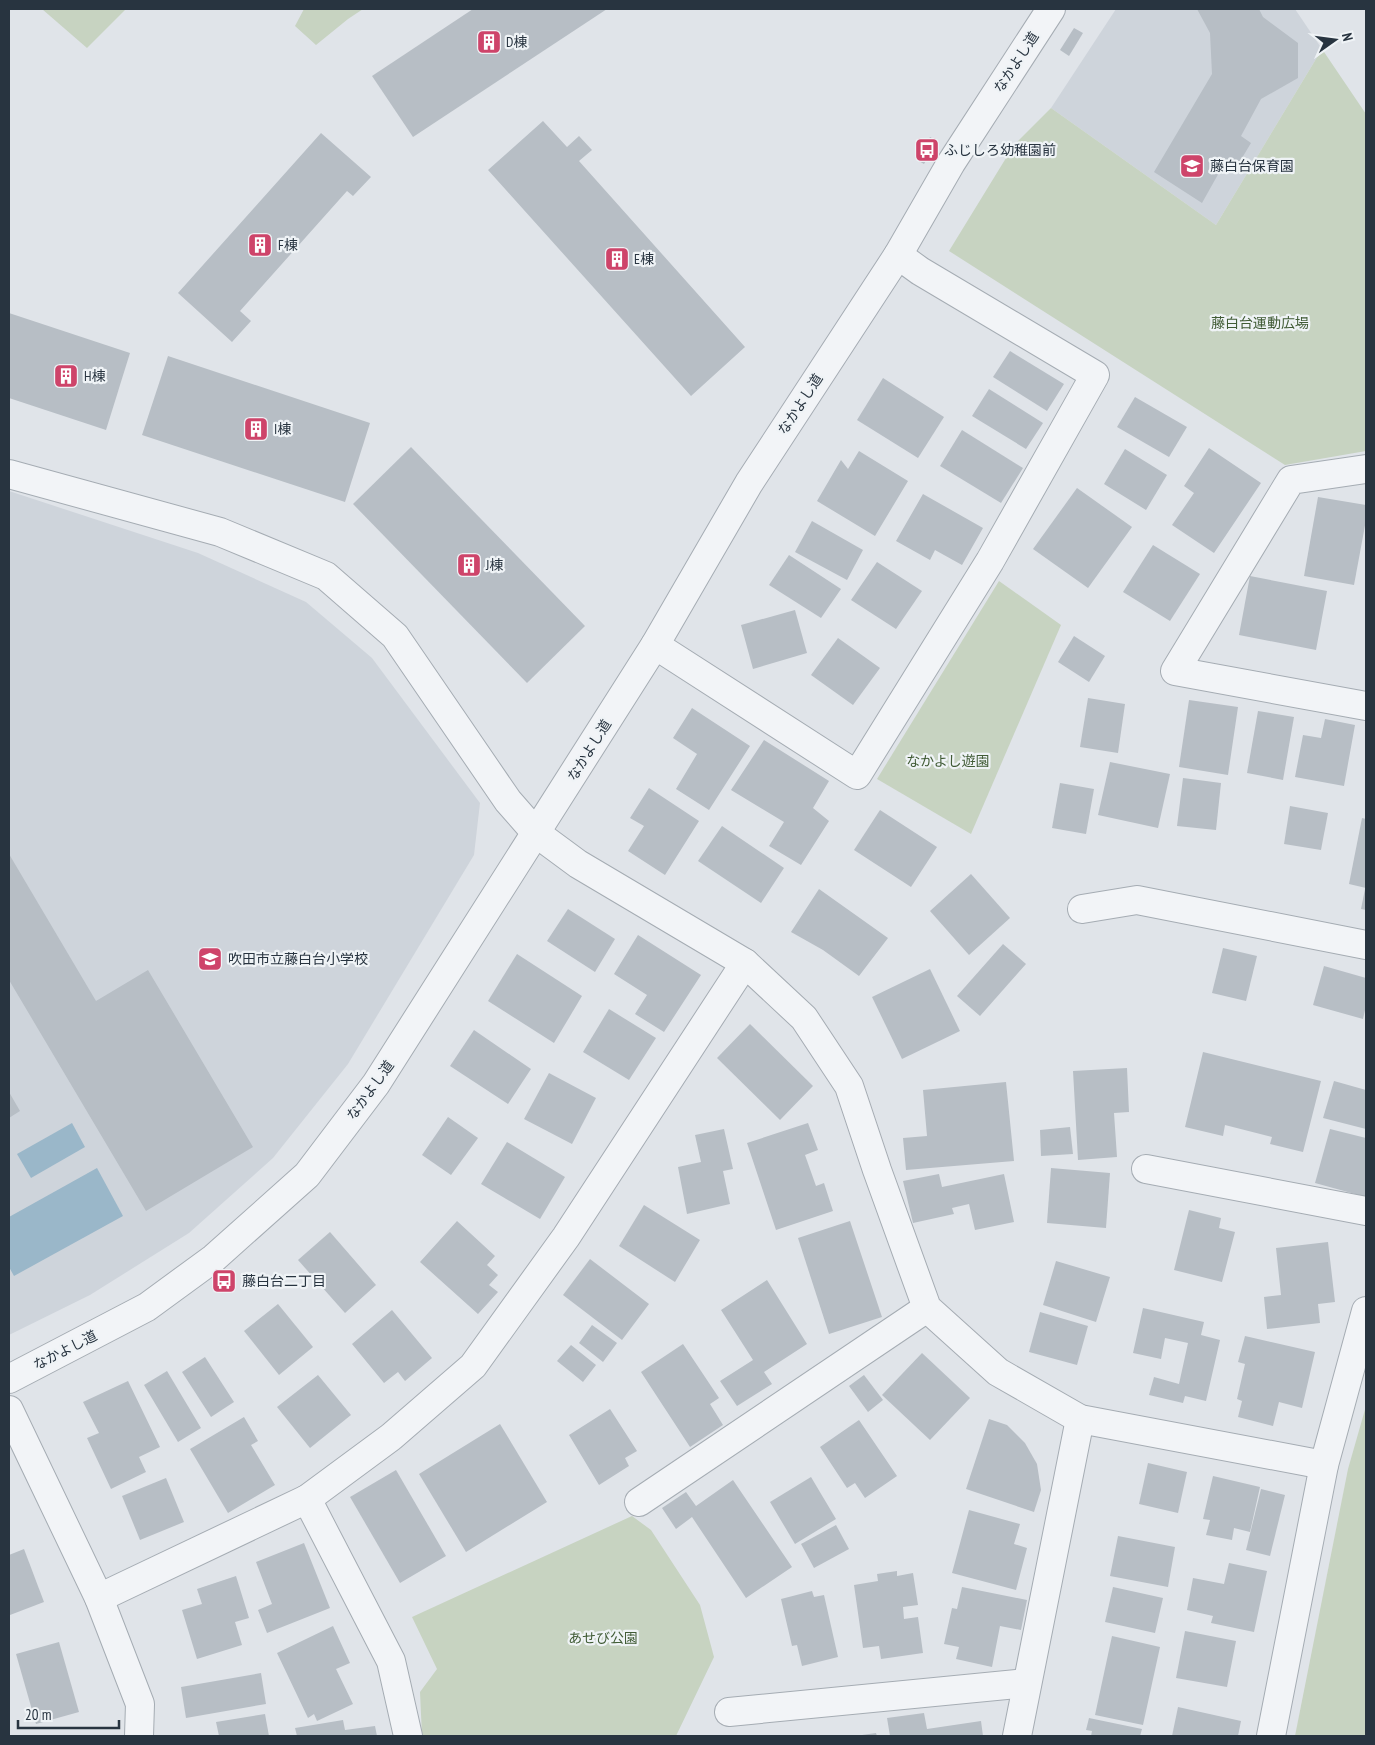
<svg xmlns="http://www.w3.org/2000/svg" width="1375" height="1745" viewBox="0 0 1375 1745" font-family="'PT Sans Narrow','Noto Sans JP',sans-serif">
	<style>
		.built { fill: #ced4db }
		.green { fill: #c7d3c1 }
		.water { fill: #9ab7c9 }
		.building { fill: #b7bec5 }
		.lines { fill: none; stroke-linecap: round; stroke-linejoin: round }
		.minor-casing { stroke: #a5acb3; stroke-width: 30 }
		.minor { stroke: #f2f4f7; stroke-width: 28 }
		.labels { text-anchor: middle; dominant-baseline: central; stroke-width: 4.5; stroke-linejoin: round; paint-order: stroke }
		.poi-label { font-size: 14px; fill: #283440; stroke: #eff3f6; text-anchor: start }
		.street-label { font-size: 14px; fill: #283440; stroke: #eff3f6 }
		.park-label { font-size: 14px; fill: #415c36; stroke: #eff3f6 }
	</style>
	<rect width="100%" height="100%" fill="#e0e4e9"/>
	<g class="built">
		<path d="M1116,9H1295L1322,49L1216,225L1051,108Z"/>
		<path d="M9,491L198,553L306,602L372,658L480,803L474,855L348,1064L273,1158L189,1233L90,1295L9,1335Z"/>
	</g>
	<g class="green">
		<path d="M42,9H126L87,48Z"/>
		<path d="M304,9H363L348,19L316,45L295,26Z"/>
		<path d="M1322,49L1366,114V451L1285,465L949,251L1014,145L1051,108L1216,225Z"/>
		<path d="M999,581L1061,625L971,834L877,779Z"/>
		<path d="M1366,1406V1736H1295L1348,1469Z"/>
		<path d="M632,1516L651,1530L700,1605L714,1657L676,1736H422L420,1692L437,1669L412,1617Z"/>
	</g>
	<g class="water">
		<path d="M72,1123L85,1147L31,1178L17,1154Z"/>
		<path d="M97,1168L123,1216L14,1276L9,1267V1217Z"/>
	</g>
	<g class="building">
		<path d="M473,9H607L413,137L372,76Z"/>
		<path d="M1197,9H1259L1263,17L1298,43V78L1261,99L1241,136L1251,143L1236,168L1225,162L1202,203L1154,172L1212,74L1210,33Z"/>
		<path d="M1074,28L1083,33L1069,56L1060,50Z"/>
		<path d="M543,121L567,147L579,136L592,150L579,161L745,347L691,396L488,170Z"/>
		<path d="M321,133L371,177L353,196L347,191L240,311L251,321L232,342L178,293Z"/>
		<path d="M930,137L937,141L924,164L917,160Z"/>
		<path d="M9,313L130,353L106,430L9,398Z"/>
		<path d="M1010,351L1064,384L1047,411L993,377Z"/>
		<path d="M168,356L370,423L345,502L142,435Z"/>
		<path d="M883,378L944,417L918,458L857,420Z"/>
		<path d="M989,389L1043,423L1026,449L972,416Z"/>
		<path d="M1135,397L1187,427L1169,457L1117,427Z"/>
		<path d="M962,430L1023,468L1001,503L940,466Z"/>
		<path d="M411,447L585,626L527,683L353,504Z"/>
		<path d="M1209,448L1261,483L1214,553L1172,525L1194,493L1184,486Z"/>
		<path d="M1125,449L1167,475L1146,510L1104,484Z"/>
		<path d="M859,451L908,481L875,536L817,501L841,460L848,469Z"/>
		<path d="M1077,488L1132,527L1088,588L1033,549Z"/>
		<path d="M923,494L983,528L962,565L935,550L930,560L896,541Z"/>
		<path d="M1318,497L1366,505V520L1354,585L1304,576Z"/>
		<path d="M812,521L863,550L847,580L795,552Z"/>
		<path d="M1153,545L1200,574L1170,621L1123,592Z"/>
		<path d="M789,555L841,589L821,618L769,585Z"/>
		<path d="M877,562L922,591L896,629L851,600Z"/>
		<path d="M1250,576L1327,591L1316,650L1239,635Z"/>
		<path d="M795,610L807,653L753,669L741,625Z"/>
		<path d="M1074,636L1105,656L1089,682L1058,662Z"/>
		<path d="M838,638L880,668L853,705L811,675Z"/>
		<path d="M1088,698L1125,704L1118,753L1080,747Z"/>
		<path d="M1189,700L1238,707L1228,775L1179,767Z"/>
		<path d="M692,708L750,746L709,810L676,789L697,754L673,738Z"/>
		<path d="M1258,711L1294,717L1283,780L1247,773Z"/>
		<path d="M1325,719L1355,725L1344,786L1295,777L1303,735L1321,738Z"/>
		<path d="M764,740L829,781L813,808L829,821L801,865L769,846L784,822L731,790Z"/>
		<path d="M1110,762L1170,774L1158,828L1098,815Z"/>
		<path d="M1183,778L1221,783L1216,830L1177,826Z"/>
		<path d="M1060,783L1094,789L1086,834L1052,828Z"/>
		<path d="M649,788L699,821L665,875L628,851L644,826L630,818Z"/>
		<path d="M1290,806L1328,813L1321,850L1284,844Z"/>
		<path d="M880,810L937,847L911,887L854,850Z"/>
		<path d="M1362,818L1366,819V888L1349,884Z"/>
		<path d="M722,826L784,868L761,903L698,861Z"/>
		<path d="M9,854L96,1001L148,970L253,1147L146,1211L9,980Z"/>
		<path d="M971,874L1010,918L969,955L930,911Z"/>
		<path d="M819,889L888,938L859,976L823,950L791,932Z"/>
		<path d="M1365,889H1366V910L1361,909Z"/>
		<path d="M568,909L615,939L595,972L547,941Z"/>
		<path d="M638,935L701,975L664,1032L635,1014L647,995L614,974Z"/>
		<path d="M1003,944L1026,964L980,1016L957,996Z"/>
		<path d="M1223,948L1257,956L1246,1001L1212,993Z"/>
		<path d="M517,954L582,996L554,1043L488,1001Z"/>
		<path d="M1324,966L1366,978V1006L1363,1019L1313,1005Z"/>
		<path d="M930,969L960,1031L902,1059L872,997Z"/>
		<path d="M609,1009L656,1038L629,1080L583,1052Z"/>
		<path d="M750,1024L813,1086L780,1120L717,1058Z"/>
		<path d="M474,1030L531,1069L508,1104L450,1066Z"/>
		<path d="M1203,1052L1321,1081L1303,1152L1270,1144L1272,1137L1225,1125L1223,1136L1185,1127Z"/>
		<path d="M1127,1068L1129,1112L1114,1113L1117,1157L1078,1160L1073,1071Z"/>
		<path d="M549,1073L596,1098L572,1144L524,1119Z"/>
		<path d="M1334,1081L1366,1090V1129L1323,1118Z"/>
		<path d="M1006,1082L1014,1161L906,1170L903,1138L927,1136L923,1090Z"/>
		<path d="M9,1092L20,1111L9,1118Z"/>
		<path d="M448,1117L478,1138L451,1175L422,1155Z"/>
		<path d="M808,1123L818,1150L805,1155L816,1186L824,1183L833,1211L776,1230L747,1143Z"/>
		<path d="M1070,1127L1073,1154L1041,1156L1040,1130Z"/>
		<path d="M724,1129L733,1169L723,1171L730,1204L687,1214L678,1167L701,1162L695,1135Z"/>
		<path d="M1330,1129L1366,1138V1197L1315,1183Z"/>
		<path d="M507,1142L565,1177L540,1219L481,1184Z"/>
		<path d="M1051,1168L1110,1173L1106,1228L1047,1223Z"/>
		<path d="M939,1174L942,1187L1004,1174L1014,1222L975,1230L969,1204L952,1208L954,1214L913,1223L903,1181Z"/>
		<path d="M644,1205L700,1240L675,1282L619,1246Z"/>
		<path d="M1189,1210L1221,1218L1219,1228L1235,1232L1222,1282L1174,1270Z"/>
		<path d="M457,1221L495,1256L487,1265L498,1275L489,1285L498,1292L478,1314L420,1262Z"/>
		<path d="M850,1221L882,1317L829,1334L798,1238Z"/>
		<path d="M330,1232L376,1285L345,1313L298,1260Z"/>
		<path d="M1328,1242L1335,1302L1318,1304L1320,1323L1267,1329L1264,1297L1281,1295L1276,1248Z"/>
		<path d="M590,1259L649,1304L622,1340L563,1295Z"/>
		<path d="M1056,1261L1110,1277L1096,1322L1043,1305Z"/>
		<path d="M767,1280L807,1344L764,1372L772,1384L737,1406L720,1381L753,1360L721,1310Z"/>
		<path d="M278,1304L313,1347L279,1375L244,1331Z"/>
		<path d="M1143,1308L1204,1322L1201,1335L1220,1340L1206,1401L1185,1396L1183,1403L1149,1395L1154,1377L1179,1384L1188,1343L1165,1338L1161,1359L1133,1353Z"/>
		<path d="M392,1310L432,1358L405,1381L398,1372L384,1383L352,1344Z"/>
		<path d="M1040,1312L1088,1326L1077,1365L1029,1352Z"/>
		<path d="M592,1325L617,1343L603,1362L579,1343Z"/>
		<path d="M1245,1336L1315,1352L1302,1408L1279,1402L1273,1426L1238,1417L1242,1401L1237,1399L1245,1364L1238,1362Z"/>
		<path d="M683,1344L719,1398L710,1404L723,1425L690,1447L641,1372Z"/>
		<path d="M571,1345L596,1365L583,1382L557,1361Z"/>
		<path d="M922,1353L970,1398L930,1440L882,1395Z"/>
		<path d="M205,1357L234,1402L211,1417L182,1372Z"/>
		<path d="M167,1371L201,1428L178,1442L144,1385Z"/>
		<path d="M318,1375L351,1415L310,1448L277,1407Z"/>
		<path d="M864,1375L883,1400L868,1412L849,1386Z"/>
		<path d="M128,1381L160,1447L139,1457L146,1472L111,1489L87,1438L99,1433L83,1402Z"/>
		<path d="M610,1409L637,1451L625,1458L629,1466L599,1485L569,1435Z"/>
		<path d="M244,1417L258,1441L251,1445L275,1485L228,1513L190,1449Z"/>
		<path d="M989,1419L1007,1425L1025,1443L1037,1464L1041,1490L1034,1512L966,1489Z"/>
		<path d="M859,1420L897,1476L865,1498L855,1483L847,1488L820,1447Z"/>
		<path d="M500,1424L547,1502L466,1552L419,1474Z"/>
		<path d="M1148,1463L1187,1472L1178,1513L1139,1504Z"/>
		<path d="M396,1470L446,1556L400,1583L350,1497Z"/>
		<path d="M1213,1476L1260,1487L1250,1532L1234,1528L1232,1540L1206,1535L1210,1520L1203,1519Z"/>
		<path d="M811,1477L836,1519L795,1544L770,1502Z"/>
		<path d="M166,1478L184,1522L140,1540L122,1496Z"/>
		<path d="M733,1480L792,1567L746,1598L692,1517L676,1529L662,1508L686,1492L696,1506Z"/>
		<path d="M1261,1489L1285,1495L1270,1556L1246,1550Z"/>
		<path d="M969,1510L1020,1524L1014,1544L1027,1548L1016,1590L952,1573Z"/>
		<path d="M836,1525L849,1549L814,1568L801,1544Z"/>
		<path d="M1118,1536L1175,1547L1168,1587L1110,1576Z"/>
		<path d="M304,1543L330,1608L267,1633L258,1610L272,1604L256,1562Z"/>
		<path d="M24,1549L44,1602L10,1615L9,1555Z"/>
		<path d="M1229,1563L1267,1571L1254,1632L1211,1623L1213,1616L1187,1610L1193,1578L1224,1584Z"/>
		<path d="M897,1571V1576L913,1573L918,1605L903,1607L904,1619L918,1617L923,1653L881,1659L879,1646L863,1648L854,1585L878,1581L877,1574Z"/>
		<path d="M236,1576L249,1618L235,1622L242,1645L197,1659L182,1610L202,1604L197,1589Z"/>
		<path d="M962,1587L1027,1600L1021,1630L1000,1626L992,1667L956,1659L959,1647L944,1644L952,1608L957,1609Z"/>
		<path d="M1113,1587L1163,1598L1155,1633L1105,1622Z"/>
		<path d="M812,1591L814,1597L824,1595L838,1657L802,1666L797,1645L792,1646L781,1599Z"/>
		<path d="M333,1626L350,1663L336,1669L353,1704L317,1721L314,1714L308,1718L277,1653Z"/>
		<path d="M1185,1631L1236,1641L1227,1687L1176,1678Z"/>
		<path d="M1112,1636L1160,1647L1143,1725L1095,1715Z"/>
		<path d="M59,1642L79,1712L36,1724L16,1654Z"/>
		<path d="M261,1673L266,1704L186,1718L181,1687Z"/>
		<path d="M1178,1707L1241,1721L1238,1736H1172Z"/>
		<path d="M924,1713L927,1729L981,1721L983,1736H890L887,1718Z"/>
		<path d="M265,1714L269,1736H219L216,1722Z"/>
		<path d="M1089,1718L1142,1729L1140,1736H1091L1092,1731L1086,1730Z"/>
		<path d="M343,1720L345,1730L375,1726L377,1736H297L295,1728Z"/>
		<path d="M876,1733L877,1736H862V1735Z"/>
	</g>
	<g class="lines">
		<defs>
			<g id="minor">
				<path d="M1366,469L1291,480L1175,671L1366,706"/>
				<path d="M9,474L220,532L326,576L395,636L508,801L536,833L578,864L745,963L804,1018L849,1086L877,1170L927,1308L998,1372L1080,1419L1324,1465"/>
				<path d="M655,645L857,775L990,561L1095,375L920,271L898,255"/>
				<path d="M1082,909L1137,900L1366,945"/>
				<path d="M1146,1169L1366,1211"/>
				<path d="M9,1379L147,1307L214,1258L307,1175L376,1084L655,645L749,483L898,255L951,163L1051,9"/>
				<path d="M9,1410L99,1598L140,1704L139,1736"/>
				<path d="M307,1499L391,1661L408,1736"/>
				<path d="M639,1502L927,1308"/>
				<path d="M99,1598L307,1499L391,1437L473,1366L566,1237L745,963"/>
				<path d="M729,1712L1027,1683"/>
				<path d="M1017,1736L1080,1419"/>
				<path d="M1271,1736L1324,1465L1366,1311"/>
			</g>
		</defs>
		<use href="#minor" class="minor-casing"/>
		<use href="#minor" class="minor"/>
	</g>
	<defs>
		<symbol id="building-square" viewBox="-11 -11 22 22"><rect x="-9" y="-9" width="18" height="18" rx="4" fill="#ce446a" stroke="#eff3f6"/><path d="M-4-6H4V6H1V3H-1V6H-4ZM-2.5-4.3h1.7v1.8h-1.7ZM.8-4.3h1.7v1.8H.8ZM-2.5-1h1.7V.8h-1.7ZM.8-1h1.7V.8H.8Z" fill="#fff"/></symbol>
		<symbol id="bus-square" viewBox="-11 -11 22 22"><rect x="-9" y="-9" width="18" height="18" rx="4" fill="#ce446a" stroke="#eff3f6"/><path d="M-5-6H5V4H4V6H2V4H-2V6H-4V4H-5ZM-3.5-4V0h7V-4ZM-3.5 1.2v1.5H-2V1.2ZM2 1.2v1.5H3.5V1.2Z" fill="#fff"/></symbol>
		<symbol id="school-square" viewBox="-11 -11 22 22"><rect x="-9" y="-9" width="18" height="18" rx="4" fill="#ce446a" stroke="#eff3f6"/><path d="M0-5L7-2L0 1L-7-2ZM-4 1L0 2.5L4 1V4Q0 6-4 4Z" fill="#fff"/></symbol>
	</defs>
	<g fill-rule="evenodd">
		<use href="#building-square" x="475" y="28" width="28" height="28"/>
		<use href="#bus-square" x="913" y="136" width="28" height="28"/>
		<use href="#school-square" x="1178" y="152" width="28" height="28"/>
		<use href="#building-square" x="246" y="231" width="28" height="28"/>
		<use href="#building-square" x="603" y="245" width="28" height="28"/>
		<use href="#building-square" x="52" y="362" width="28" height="28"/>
		<use href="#building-square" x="242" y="415" width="28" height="28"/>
		<use href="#building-square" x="455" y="551" width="28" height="28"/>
		<use href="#school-square" x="196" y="945" width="28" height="28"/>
		<use href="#bus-square" x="210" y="1267" width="28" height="28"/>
	</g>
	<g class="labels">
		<g class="poi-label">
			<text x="506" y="42">D棟</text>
			<text x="944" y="150">ふじしろ幼稚園前</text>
			<text x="1210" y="166">藤白台保育園</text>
			<text x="278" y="245">F棟</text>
			<text x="634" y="259">E棟</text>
			<text x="84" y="376">H棟</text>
			<text x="274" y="429">I棟</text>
			<text x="486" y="565">J棟</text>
			<text x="228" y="959">吹田市立藤白台小学校</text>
			<text x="242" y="1281">藤白台二丁目</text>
		</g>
		<g class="street-label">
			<text transform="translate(1016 62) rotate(-57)">なかよし道</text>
			<text transform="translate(800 404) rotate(-57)">なかよし道</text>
			<text transform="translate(589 750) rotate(-58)">なかよし道</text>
			<text transform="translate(370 1090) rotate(-54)">なかよし道</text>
			<text transform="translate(65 1350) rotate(-27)">なかよし道</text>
		</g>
		<g class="park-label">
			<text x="1260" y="323">藤白台運動広場</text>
			<text x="948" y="761">なかよし遊園</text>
			<text x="603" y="1638">あせび公園</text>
		</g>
	</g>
	<rect width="1375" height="1745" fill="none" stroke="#283440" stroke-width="20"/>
	<g transform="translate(1335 40) rotate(76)" stroke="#eff3f6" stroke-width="4" paint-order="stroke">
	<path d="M0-4L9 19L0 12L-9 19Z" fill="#283440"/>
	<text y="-8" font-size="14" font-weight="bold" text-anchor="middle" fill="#283440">N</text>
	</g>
	<path d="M18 1720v8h101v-8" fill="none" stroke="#283440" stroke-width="2.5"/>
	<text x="25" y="1720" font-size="15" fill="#283440" stroke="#eff3f6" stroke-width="4" paint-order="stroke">20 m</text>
</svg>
